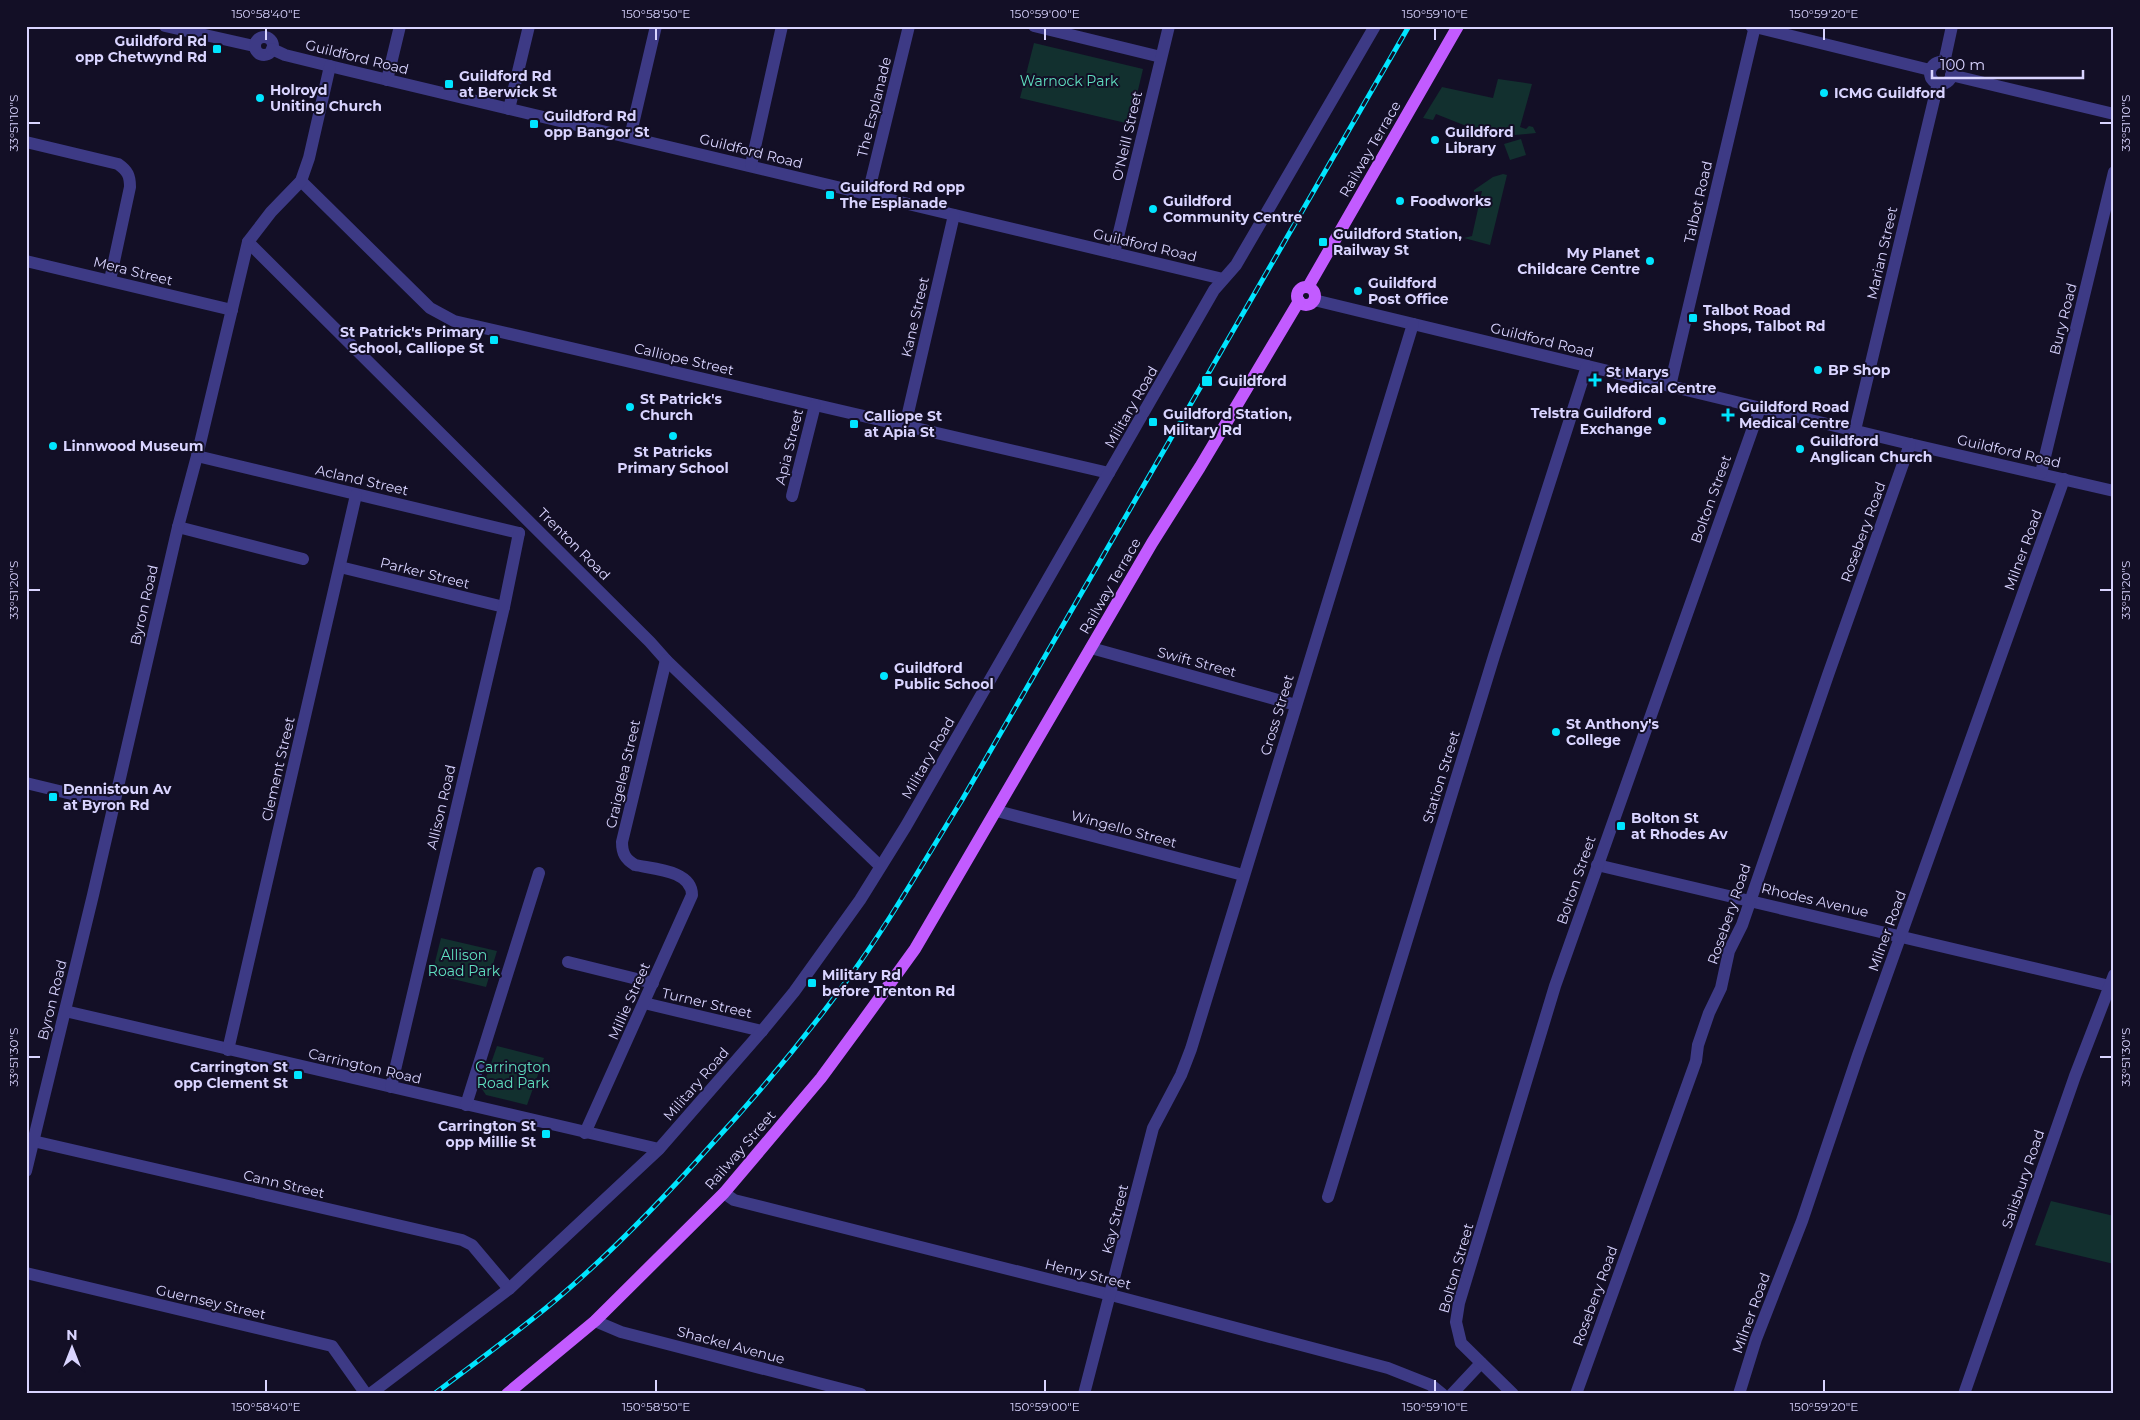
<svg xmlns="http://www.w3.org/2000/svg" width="2140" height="1420" viewBox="0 0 2140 1420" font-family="Montserrat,sans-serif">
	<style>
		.green { fill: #12302f }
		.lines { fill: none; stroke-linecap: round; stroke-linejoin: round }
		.minor { stroke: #3d3a85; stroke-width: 12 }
		.major { stroke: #c25bff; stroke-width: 12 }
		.rail-casing { stroke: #00e5ff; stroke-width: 5 }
		.rail { stroke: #130f26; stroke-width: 3; stroke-dasharray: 9; stroke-linecap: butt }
		.ticks { fill: none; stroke: #d9d4ff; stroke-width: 2 }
		.poi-dot { fill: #00e5ff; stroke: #130f26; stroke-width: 2 }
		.labels { text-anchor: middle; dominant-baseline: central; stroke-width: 4; stroke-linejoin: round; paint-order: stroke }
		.poi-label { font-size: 14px; font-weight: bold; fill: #d9d4ff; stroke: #130f26; text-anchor: start }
		.street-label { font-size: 14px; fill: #d9d4ff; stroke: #130f26 }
		.park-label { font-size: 14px; fill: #5fe0c0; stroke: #130f26 }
		.neatline { fill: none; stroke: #d9d4ff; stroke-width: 2 }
		.ticks-label { font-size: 12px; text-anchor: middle; fill: #d9d4ff }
	</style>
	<rect width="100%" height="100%" fill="#130f26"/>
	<g class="green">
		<path d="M1034,43L1143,69L1130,124L1020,98Z"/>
		<path d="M1498,79L1532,84L1520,127L1526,129L1529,126L1533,127L1536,133L1494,137L1436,114L1433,120L1423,118L1442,87L1493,98Z"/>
		<path d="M1521,139L1526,155L1510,160L1504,144Z"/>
		<path d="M1503,174L1507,175L1490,245L1464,238L1472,236L1482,191L1474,192V190L1493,177Z"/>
		<path d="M441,938L497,951L486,987L432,974Z"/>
		<path d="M497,1046L544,1058L527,1105L486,1095L482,1089Z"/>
		<path d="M2051,1201L2114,1216V1264L2035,1245Z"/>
	</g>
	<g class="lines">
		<g class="minor">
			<path d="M165,26L254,46"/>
			<path d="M1034,26L1161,57"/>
			<path d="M1751,26L1930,70"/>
			<circle cx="264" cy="46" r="9"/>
			<path d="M272,49L285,55L342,69L1223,279"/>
			<circle cx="1941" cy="73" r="11"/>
			<path d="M1944,63L1952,26"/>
			<path d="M1951,75L2114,114"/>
			<path d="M387,80L400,26"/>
			<path d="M509,109L529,26"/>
			<path d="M630,137L656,26"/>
			<path d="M26,142L118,164C128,171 130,176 130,187L110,280"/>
			<path d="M751,165L782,26"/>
			<path d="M301,181L430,308L454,321L1109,473"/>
			<path d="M868,194L909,26"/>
			<path d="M248,242L650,642L666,660L880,866"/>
			<path d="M1114,253L1169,26"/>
			<path d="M26,261L232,310"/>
			<path d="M1314,300L1910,444L2114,491"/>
			<path d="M1670,386L1755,26"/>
			<path d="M905,426L954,215"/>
			<path d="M1855,430L1938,83"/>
			<path d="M197,456L519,533"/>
			<path d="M2041,473L2114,172"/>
			<path d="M792,496L815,405"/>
			<path d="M178,527L303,559"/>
			<path d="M340,567L504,607"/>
			<path d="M1091,648L1296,705"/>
			<path d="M26,783L113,804"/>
			<path d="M997,811L1243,875"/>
			<path d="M1597,865L2114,987"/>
			<path d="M568,962L653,983"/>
			<path d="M644,1003L762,1031"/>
			<path d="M65,1011L659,1149"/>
			<path d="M228,1050L356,495"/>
			<path d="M391,1087L504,607L519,533"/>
			<path d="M466,1105L539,873"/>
			<path d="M585,1133L692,895C692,870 653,869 635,865C625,859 622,853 622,842L666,660"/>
			<path d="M33,1141L462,1240L472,1245L509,1289"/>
			<path d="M26,1171L93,895L178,527L197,456L248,242L271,212L301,181L309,158L330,66"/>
			<path d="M724,1193L734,1200L1111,1295L1388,1368L1431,1385L1442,1394"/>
			<path d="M1328,1197L1494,656L1587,366"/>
			<path d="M26,1273L332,1346L366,1394"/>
			<path d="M595,1321L621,1332L861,1394"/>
			<path d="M370,1394L509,1289L659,1149L762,1031L794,992L860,900L906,826L1214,290L1236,265L1375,26"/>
			<path d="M1084,1394L1153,1128L1181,1075L1191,1049L1413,324"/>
			<path d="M1452,1394L1481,1363"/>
			<path d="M1513,1394L1461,1343L1456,1322L1459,1303L1555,986L1760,408"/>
			<path d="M1576,1394L1696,1061L1698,1045L1709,1013L1721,988L1729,951L1742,925L1828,675L1910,444"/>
			<path d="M1739,1394L1756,1339L1802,1221L1858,1055L2064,479"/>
			<path d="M1964,1394L2075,1076L2114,975"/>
		</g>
		<g class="major">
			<circle cx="1306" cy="296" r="9"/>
			<path d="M1308,287L1458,26"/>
			<path d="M507,1394L595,1321L724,1193L821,1078L860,1025L915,949L1152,543L1200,467L1299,301"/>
		</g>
		<defs>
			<path id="rail" d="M434,1394C476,1362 518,1332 558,1298C613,1251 664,1198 712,1144C759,1093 804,1039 845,983C888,925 924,861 962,800L1409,26"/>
		</defs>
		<use href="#rail" class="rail-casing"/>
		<use href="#rail" class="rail"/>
	</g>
	<path class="ticks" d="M266,28V40M656,28V40M1045,28V40M1435,28V40M1824,28V40M28,123H40M2100,123H2112M28,590H40M2100,590H2112M28,1057H40M2100,1057H2112M266,1380V1392M656,1380V1392M1045,1380V1392M1435,1380V1392M1824,1380V1392"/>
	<g class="poi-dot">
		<rect x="212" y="44" width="10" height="10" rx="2.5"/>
		<rect x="444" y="79" width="10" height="10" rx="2.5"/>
		<circle cx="1824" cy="93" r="5"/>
		<circle cx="260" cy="98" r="5"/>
		<rect x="529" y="119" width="10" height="10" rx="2.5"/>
		<circle cx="1435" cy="140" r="5"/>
		<rect x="825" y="190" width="10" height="10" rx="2.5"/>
		<circle cx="1400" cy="201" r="5"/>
		<circle cx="1153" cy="209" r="5"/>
		<rect x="1318" y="237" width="10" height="10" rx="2.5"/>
		<circle cx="1650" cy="261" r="5"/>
		<circle cx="1358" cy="291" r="5"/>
		<rect x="1688" y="313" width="10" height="10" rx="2.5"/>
		<rect x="489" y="335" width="10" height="10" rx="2.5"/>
		<circle cx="1818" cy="370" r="5"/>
		<path d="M1592.5 372.5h5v5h5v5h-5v5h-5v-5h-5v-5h5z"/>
		<rect x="1201" y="375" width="12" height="12" rx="2.5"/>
		<circle cx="630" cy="407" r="5"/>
		<path d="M1725.5 407.5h5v5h5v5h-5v5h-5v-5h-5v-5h5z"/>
		<circle cx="1662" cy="421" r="5"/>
		<rect x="1148" y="417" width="10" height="10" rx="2.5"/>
		<rect x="849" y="419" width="10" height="10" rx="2.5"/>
		<circle cx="673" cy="436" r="5"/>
		<circle cx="53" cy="446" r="5"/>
		<circle cx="1800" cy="449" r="5"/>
		<circle cx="884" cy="676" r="5"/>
		<circle cx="1556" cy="732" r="5"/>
		<rect x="48" y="792" width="10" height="10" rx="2.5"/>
		<rect x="1616" y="821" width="10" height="10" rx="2.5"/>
		<rect x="807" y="978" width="10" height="10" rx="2.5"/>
		<rect x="293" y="1070" width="10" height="10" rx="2.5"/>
		<rect x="541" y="1129" width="10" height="10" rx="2.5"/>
	</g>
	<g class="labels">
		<g class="poi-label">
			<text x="207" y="41" text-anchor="end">Guildford Rd<tspan x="207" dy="16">opp Chetwynd Rd</tspan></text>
			<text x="459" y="76">Guildford Rd<tspan x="459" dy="16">at Berwick St</tspan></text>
			<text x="270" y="90">Holroyd<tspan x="270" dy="16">Uniting Church</tspan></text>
			<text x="1834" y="93">ICMG Guildford</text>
			<text x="544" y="116">Guildford Rd<tspan x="544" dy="16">opp Bangor St</tspan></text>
			<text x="1445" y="132">Guildford<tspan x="1445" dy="16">Library</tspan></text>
			<text x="840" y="187">Guildford Rd opp<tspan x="840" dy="16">The Esplanade</tspan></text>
			<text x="1163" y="201">Guildford<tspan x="1163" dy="16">Community Centre</tspan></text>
			<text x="1410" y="201">Foodworks</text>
			<text x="1333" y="234">Guildford Station,<tspan x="1333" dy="16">Railway St</tspan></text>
			<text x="1640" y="253" text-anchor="end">My Planet<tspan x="1640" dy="16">Childcare Centre</tspan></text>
			<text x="1368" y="283">Guildford<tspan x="1368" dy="16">Post Office</tspan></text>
			<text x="1703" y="310">Talbot Road<tspan x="1703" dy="16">Shops, Talbot Rd</tspan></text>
			<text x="484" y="332" text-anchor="end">St Patrick's Primary<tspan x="484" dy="16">School, Calliope St</tspan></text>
			<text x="1828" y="370">BP Shop</text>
			<text x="1606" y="372">St Marys<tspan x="1606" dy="16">Medical Centre</tspan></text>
			<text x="1218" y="381">Guildford</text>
			<text x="640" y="399">St Patrick's<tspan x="640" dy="16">Church</tspan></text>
			<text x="1739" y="407">Guildford Road<tspan x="1739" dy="16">Medical Centre</tspan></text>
			<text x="1652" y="413" text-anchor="end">Telstra Guildford<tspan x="1652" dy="16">Exchange</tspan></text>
			<text x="1163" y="414">Guildford Station,<tspan x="1163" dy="16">Military Rd</tspan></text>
			<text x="864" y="416">Calliope St<tspan x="864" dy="16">at Apia St</tspan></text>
			<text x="1810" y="441">Guildford<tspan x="1810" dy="16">Anglican Church</tspan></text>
			<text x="63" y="446">Linnwood Museum</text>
			<text x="673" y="452" text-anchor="middle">St Patricks<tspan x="673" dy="16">Primary School</tspan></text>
			<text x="894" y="668">Guildford<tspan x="894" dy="16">Public School</tspan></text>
			<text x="1566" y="724">St Anthony's<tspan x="1566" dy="16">College</tspan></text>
			<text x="63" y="789">Dennistoun Av<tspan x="63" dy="16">at Byron Rd</tspan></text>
			<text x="1631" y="818">Bolton St<tspan x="1631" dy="16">at Rhodes Av</tspan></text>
			<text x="822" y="975">Military Rd<tspan x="822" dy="16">before Trenton Rd</tspan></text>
			<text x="288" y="1067" text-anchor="end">Carrington St<tspan x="288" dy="16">opp Clement St</tspan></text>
			<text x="536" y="1126" text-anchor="end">Carrington St<tspan x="536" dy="16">opp Millie St</tspan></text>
		</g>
		<g class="street-label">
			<text transform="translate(357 57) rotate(14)">Guildford Road</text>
			<text transform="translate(874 107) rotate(-76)">The Esplanade</text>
			<text transform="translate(1127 136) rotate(-77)">O'Neill Street</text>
			<text transform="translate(1370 149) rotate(-60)">Railway Terrace</text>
			<text transform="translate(751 151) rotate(14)">Guildford Road</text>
			<text transform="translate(1698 202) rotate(-77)">Talbot Road</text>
			<text transform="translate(1145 245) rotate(13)">Guildford Road</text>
			<text transform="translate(1882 253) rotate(-77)">Marian Street</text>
			<text transform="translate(133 271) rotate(14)">Mera Street</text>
			<text transform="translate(915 317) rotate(-77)">Kane Street</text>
			<text transform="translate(2063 319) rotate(-76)">Bury Road</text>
			<text transform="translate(1542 340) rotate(14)">Guildford Road</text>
			<text transform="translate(684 359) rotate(13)">Calliope Street</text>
			<text transform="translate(1131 407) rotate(-60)">Military Road</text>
			<text transform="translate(789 447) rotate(-76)">Apia Street</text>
			<text transform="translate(2009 451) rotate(13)">Guildford Road</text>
			<text transform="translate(362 480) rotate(13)">Acland Street</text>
			<text transform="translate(1711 499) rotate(-70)">Bolton Street</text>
			<text transform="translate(1863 532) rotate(-70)">Rosebery Road</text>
			<text transform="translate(574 544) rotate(45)">Trenton Road</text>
			<text transform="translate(2023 550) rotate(-70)">Milner Road</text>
			<text transform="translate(425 573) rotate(14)">Parker Street</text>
			<text transform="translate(1110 586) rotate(-60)">Railway Terrace</text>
			<text transform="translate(144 605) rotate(-77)">Byron Road</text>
			<text transform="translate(1197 662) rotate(15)">Swift Street</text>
			<text transform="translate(1277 715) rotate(-73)">Cross Street</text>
			<text transform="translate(928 758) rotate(-60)">Military Road</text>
			<text transform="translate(278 769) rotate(-77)">Clement Street</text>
			<text transform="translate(623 774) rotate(-77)">Craigelea Street</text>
			<text transform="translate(1441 777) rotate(-73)">Station Street</text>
			<text transform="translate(441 807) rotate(-77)">Allison Road</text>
			<text transform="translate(1124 829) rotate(15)">Wingello Street</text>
			<text transform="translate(1576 880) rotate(-71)">Bolton Street</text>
			<text transform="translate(1815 900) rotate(13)">Rhodes Avenue</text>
			<text transform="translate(1729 914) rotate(-71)">Rosebery Road</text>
			<text transform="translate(1887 931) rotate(-70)">Milner Road</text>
			<text transform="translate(52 1000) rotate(-76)">Byron Road</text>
			<text transform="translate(629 1001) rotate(-66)">Millie Street</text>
			<text transform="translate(707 1003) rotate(13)">Turner Street</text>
			<text transform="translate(365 1066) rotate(13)">Carrington Road</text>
			<text transform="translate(696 1084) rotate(-49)">Military Road</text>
			<text transform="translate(740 1150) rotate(-49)">Railway Street</text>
			<text transform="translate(2023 1179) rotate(-71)">Salisbury Road</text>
			<text transform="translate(284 1184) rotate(13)">Cann Street</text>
			<text transform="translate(1115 1219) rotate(-76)">Kay Street</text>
			<text transform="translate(1456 1268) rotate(-74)">Bolton Street</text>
			<text transform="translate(1088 1274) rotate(14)">Henry Street</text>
			<text transform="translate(1595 1296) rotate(-70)">Rosebery Road</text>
			<text transform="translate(211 1302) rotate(13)">Guernsey Street</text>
			<text transform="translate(1751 1313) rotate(-70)">Milner Road</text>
			<text transform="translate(731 1345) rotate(15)">Shackel Avenue</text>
		</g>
		<g class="park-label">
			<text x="1069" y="81">Warnock Park</text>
			<text x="464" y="955">Allison<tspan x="464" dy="16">Road Park</tspan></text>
			<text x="513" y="1067">Carrington<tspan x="513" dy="16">Road Park</tspan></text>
		</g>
	</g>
	<rect width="2140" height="1420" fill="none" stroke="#130f26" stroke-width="55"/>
	<g transform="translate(72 1348)" stroke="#130f26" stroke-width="4" paint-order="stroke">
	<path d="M0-4L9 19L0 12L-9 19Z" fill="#d9d4ff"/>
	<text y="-8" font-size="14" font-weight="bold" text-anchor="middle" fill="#d9d4ff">N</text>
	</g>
	<path d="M1932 70v8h151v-8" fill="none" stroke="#d9d4ff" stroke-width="2.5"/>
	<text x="1940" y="70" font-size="15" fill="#d9d4ff" stroke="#130f26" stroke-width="4" paint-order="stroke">100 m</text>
	<rect x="28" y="28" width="2084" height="1364" class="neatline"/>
	<g class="ticks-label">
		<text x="266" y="18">150°58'40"E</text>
		<text x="656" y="18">150°58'50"E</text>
		<text x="1045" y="18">150°59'00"E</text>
		<text x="1435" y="18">150°59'10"E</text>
		<text x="1824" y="18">150°59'20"E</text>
		<text transform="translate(14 123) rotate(-90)" y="4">33°51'10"S</text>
		<text transform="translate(2126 123) rotate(-90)" y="4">33°51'10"S</text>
		<text transform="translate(14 590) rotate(-90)" y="4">33°51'20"S</text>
		<text transform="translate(2126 590) rotate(-90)" y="4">33°51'20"S</text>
		<text transform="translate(14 1057) rotate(-90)" y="4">33°51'30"S</text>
		<text transform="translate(2126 1057) rotate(-90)" y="4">33°51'30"S</text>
		<text x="266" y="1411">150°58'40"E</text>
		<text x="656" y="1411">150°58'50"E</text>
		<text x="1045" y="1411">150°59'00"E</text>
		<text x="1435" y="1411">150°59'10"E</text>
		<text x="1824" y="1411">150°59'20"E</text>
	</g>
</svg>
